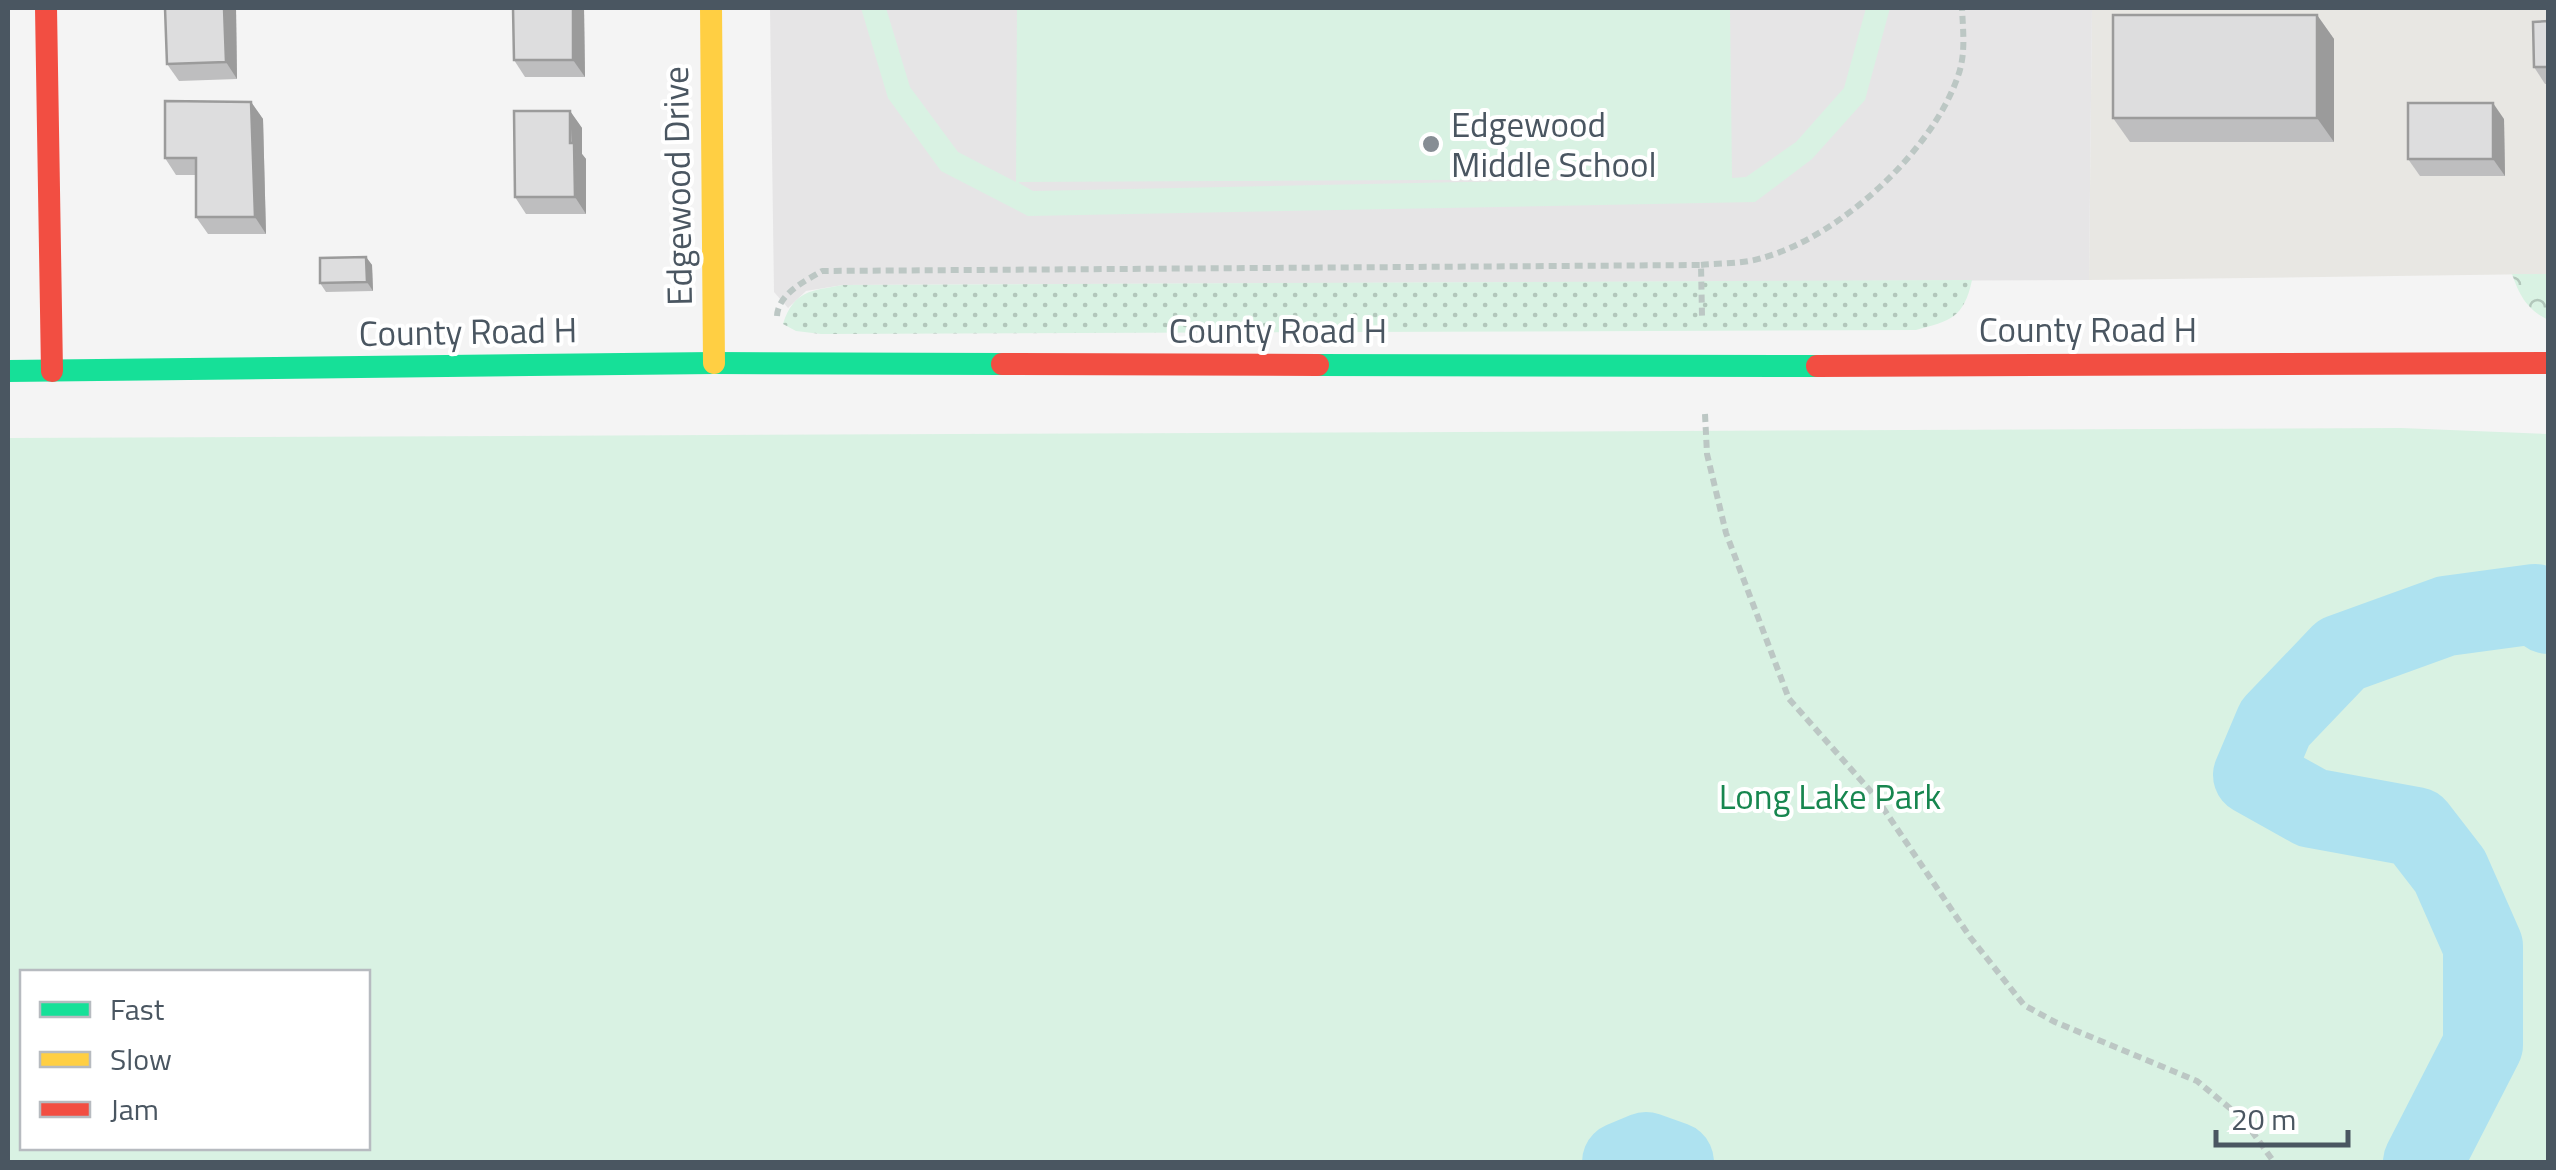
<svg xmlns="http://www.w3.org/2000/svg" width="2556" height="1170" viewBox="0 0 2556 1170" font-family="'Titillium Web',sans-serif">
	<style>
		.commercial { fill: #e8e7e3 }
		.education { fill: #e6e5e6 }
		.grass { fill: url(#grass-dots) }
		.forest { fill: url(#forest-crowns) }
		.park { fill: #d9f2e3; fill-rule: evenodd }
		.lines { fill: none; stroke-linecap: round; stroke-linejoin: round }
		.river { stroke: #aee2f0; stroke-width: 80 }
		.path { stroke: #bcc7c4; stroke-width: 6; stroke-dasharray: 8 5; stroke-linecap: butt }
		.fast { stroke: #16e098; stroke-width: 22 }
		.slow { stroke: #ffcf43; stroke-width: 22 }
		.jam { stroke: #f24e42; stroke-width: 22 }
		.wall { fill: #bebebf }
		.shaded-wall { fill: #9b9b9b }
		.building { fill: #ddddde; stroke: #9b9b9b; stroke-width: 2.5 }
		.poi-dot { fill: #868d94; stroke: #fff; stroke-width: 4 }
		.labels { text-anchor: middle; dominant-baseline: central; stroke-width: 8; stroke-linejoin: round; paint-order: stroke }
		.poi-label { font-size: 35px; fill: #4a5661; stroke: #fff; text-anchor: start }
		.street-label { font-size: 35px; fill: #4a5661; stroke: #fff }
		.park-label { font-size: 35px; fill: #17864f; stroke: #fff }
	</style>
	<defs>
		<pattern id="grass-dots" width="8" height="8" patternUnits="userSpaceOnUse" patternTransform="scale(2.5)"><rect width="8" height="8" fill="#d9f2e3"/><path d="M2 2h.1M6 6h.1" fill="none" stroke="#b2c7bb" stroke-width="1.8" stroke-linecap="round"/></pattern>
		<pattern id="forest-crowns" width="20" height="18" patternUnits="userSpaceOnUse" patternTransform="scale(2.5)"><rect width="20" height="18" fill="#d9f2e3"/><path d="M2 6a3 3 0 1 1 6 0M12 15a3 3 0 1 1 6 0" fill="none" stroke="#b2c7bb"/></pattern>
	</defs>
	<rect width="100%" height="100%" fill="#f4f4f4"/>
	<path class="commercial" d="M2092,8H2548V274L2089,280Z"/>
	<path class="education" d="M770,8H2092L2089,280L843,285L806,291L788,308L774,292Z"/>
	<path class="grass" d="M1972,280C1964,318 1950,321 1916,330L821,334L796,331L783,324C794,290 811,291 843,285Z"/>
	<path class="forest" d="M2512,274H2548V320C2527,309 2520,297 2512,274Z"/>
	<g class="park">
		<path d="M861,8H886L910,87L958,152L1016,182L1017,8H1730L1732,178L1746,177L1796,142L1844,88L1866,8H1890L1865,100L1812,159L1755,202L1028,216L941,171L888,98ZM1615,179L1033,191L1019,183V182Z"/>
		<path d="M2401,428L2548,434V1162H8V438ZM22,972H368V1148H22Z"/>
	</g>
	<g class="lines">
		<g class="river">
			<path d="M1622,1162L1646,1152L1674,1162"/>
			<path d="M2423,1162L2483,1045V946L2450,871L2416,827L2312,808L2253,775L2275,723L2341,654L2446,616L2535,604L2548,614"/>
		</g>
		<g class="path">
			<path d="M1701,265C1721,263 1743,264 1762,258C1839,237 1932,152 1958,76C1966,54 1963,31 1962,8"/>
			<path d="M777,316C778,294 805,281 822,271L1701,265L1702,316"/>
			<path d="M1705,414L1707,454L1726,533L1789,699L1875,796L1970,937L2024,1005L2055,1022L2197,1081L2243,1119L2274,1162"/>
		</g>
		<g class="fast">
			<path d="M1318,365L1817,366"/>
			<path d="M8,371L714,363L1002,364"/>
		</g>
		<path class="slow" d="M711,8L714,363"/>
		<g class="jam">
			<path d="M46,8L52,371"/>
			<path d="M1002,364L1318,365"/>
			<path d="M1817,366L2548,363"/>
		</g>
	</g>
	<g class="wall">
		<path d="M165,8H236L237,79L179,81L167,64Z"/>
		<path d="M513,8H584L585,77H525L514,60Z"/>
		<path d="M2317,15L2334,39V142H2130L2113,118Z"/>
		<path d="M2548,21V84H2545L2534,67Z"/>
		<path d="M251,102L263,119L266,234H208L196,217V175H176L165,158Z"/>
		<path d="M570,111L582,128V154L586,159V214H526L515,197Z"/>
		<path d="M2504,119L2505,176H2420L2408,159Z"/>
		<path d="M366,257L372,265L373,291L326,292L320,283Z"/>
	</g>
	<g class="shaded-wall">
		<path d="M224,8H236L237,79L226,62Z"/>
		<path d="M573,8H584L585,77L573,60Z"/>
		<path d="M2317,15L2334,39V142L2317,118Z"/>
		<path d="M251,102L263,119L266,234L255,217Z"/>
		<path d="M2493,103L2504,119L2505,176L2493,159Z"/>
		<path d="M570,111L582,128V154L586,159V214L575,197Z"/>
		<path d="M366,257L372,265L373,291L367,282Z"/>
	</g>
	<g class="building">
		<path d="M165,8H224L226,62L167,64Z"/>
		<path d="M513,8H573V60H514Z"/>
		<rect x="2113" y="15" width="204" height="103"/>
		<path d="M2548,21V67H2534L2533,22Z"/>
		<path d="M165,101L251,102L255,217H196V158H165Z"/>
		<rect x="2408" y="103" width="85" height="56"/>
		<path d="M514,111H570V143H574L575,197H515Z"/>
		<path d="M366,257L367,282L320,283V258Z"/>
	</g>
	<circle class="poi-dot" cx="1431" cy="144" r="10"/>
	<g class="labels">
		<g class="poi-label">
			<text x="1451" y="124">Edgewood<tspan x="1451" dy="40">Middle School</tspan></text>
		</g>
		<g class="street-label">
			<text transform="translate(677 186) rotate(-91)">Edgewood Drive</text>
			<text x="2088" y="329">County Road H</text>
			<text x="1278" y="330">County Road H</text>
			<text transform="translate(468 331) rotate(-1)">County Road H</text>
		</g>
		<g class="park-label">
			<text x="1830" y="796">Long Lake Park</text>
		</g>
	</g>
	<rect width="2556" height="1170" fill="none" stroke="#4a5661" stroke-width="20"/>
	<rect x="20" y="970" width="350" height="180" fill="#ffffff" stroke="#b7bbc0" stroke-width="2.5"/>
	<rect x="40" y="1002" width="50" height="15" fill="#16e098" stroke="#b7bbc0" stroke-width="2.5"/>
	<text x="110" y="1020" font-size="30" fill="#4a5661">Fast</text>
	<rect x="40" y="1052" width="50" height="15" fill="#ffcf43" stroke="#b7bbc0" stroke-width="2.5"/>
	<text x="110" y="1070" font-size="30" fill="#4a5661">Slow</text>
	<rect x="40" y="1102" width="50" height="15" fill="#f24e42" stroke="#b7bbc0" stroke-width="2.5"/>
	<text x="110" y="1120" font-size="30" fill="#4a5661">Jam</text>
	<path d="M2216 1130v15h132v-15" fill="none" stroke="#4a5661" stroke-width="5"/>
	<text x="2231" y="1130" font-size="30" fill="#4a5661" stroke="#ffffff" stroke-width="8" paint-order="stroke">20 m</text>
</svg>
